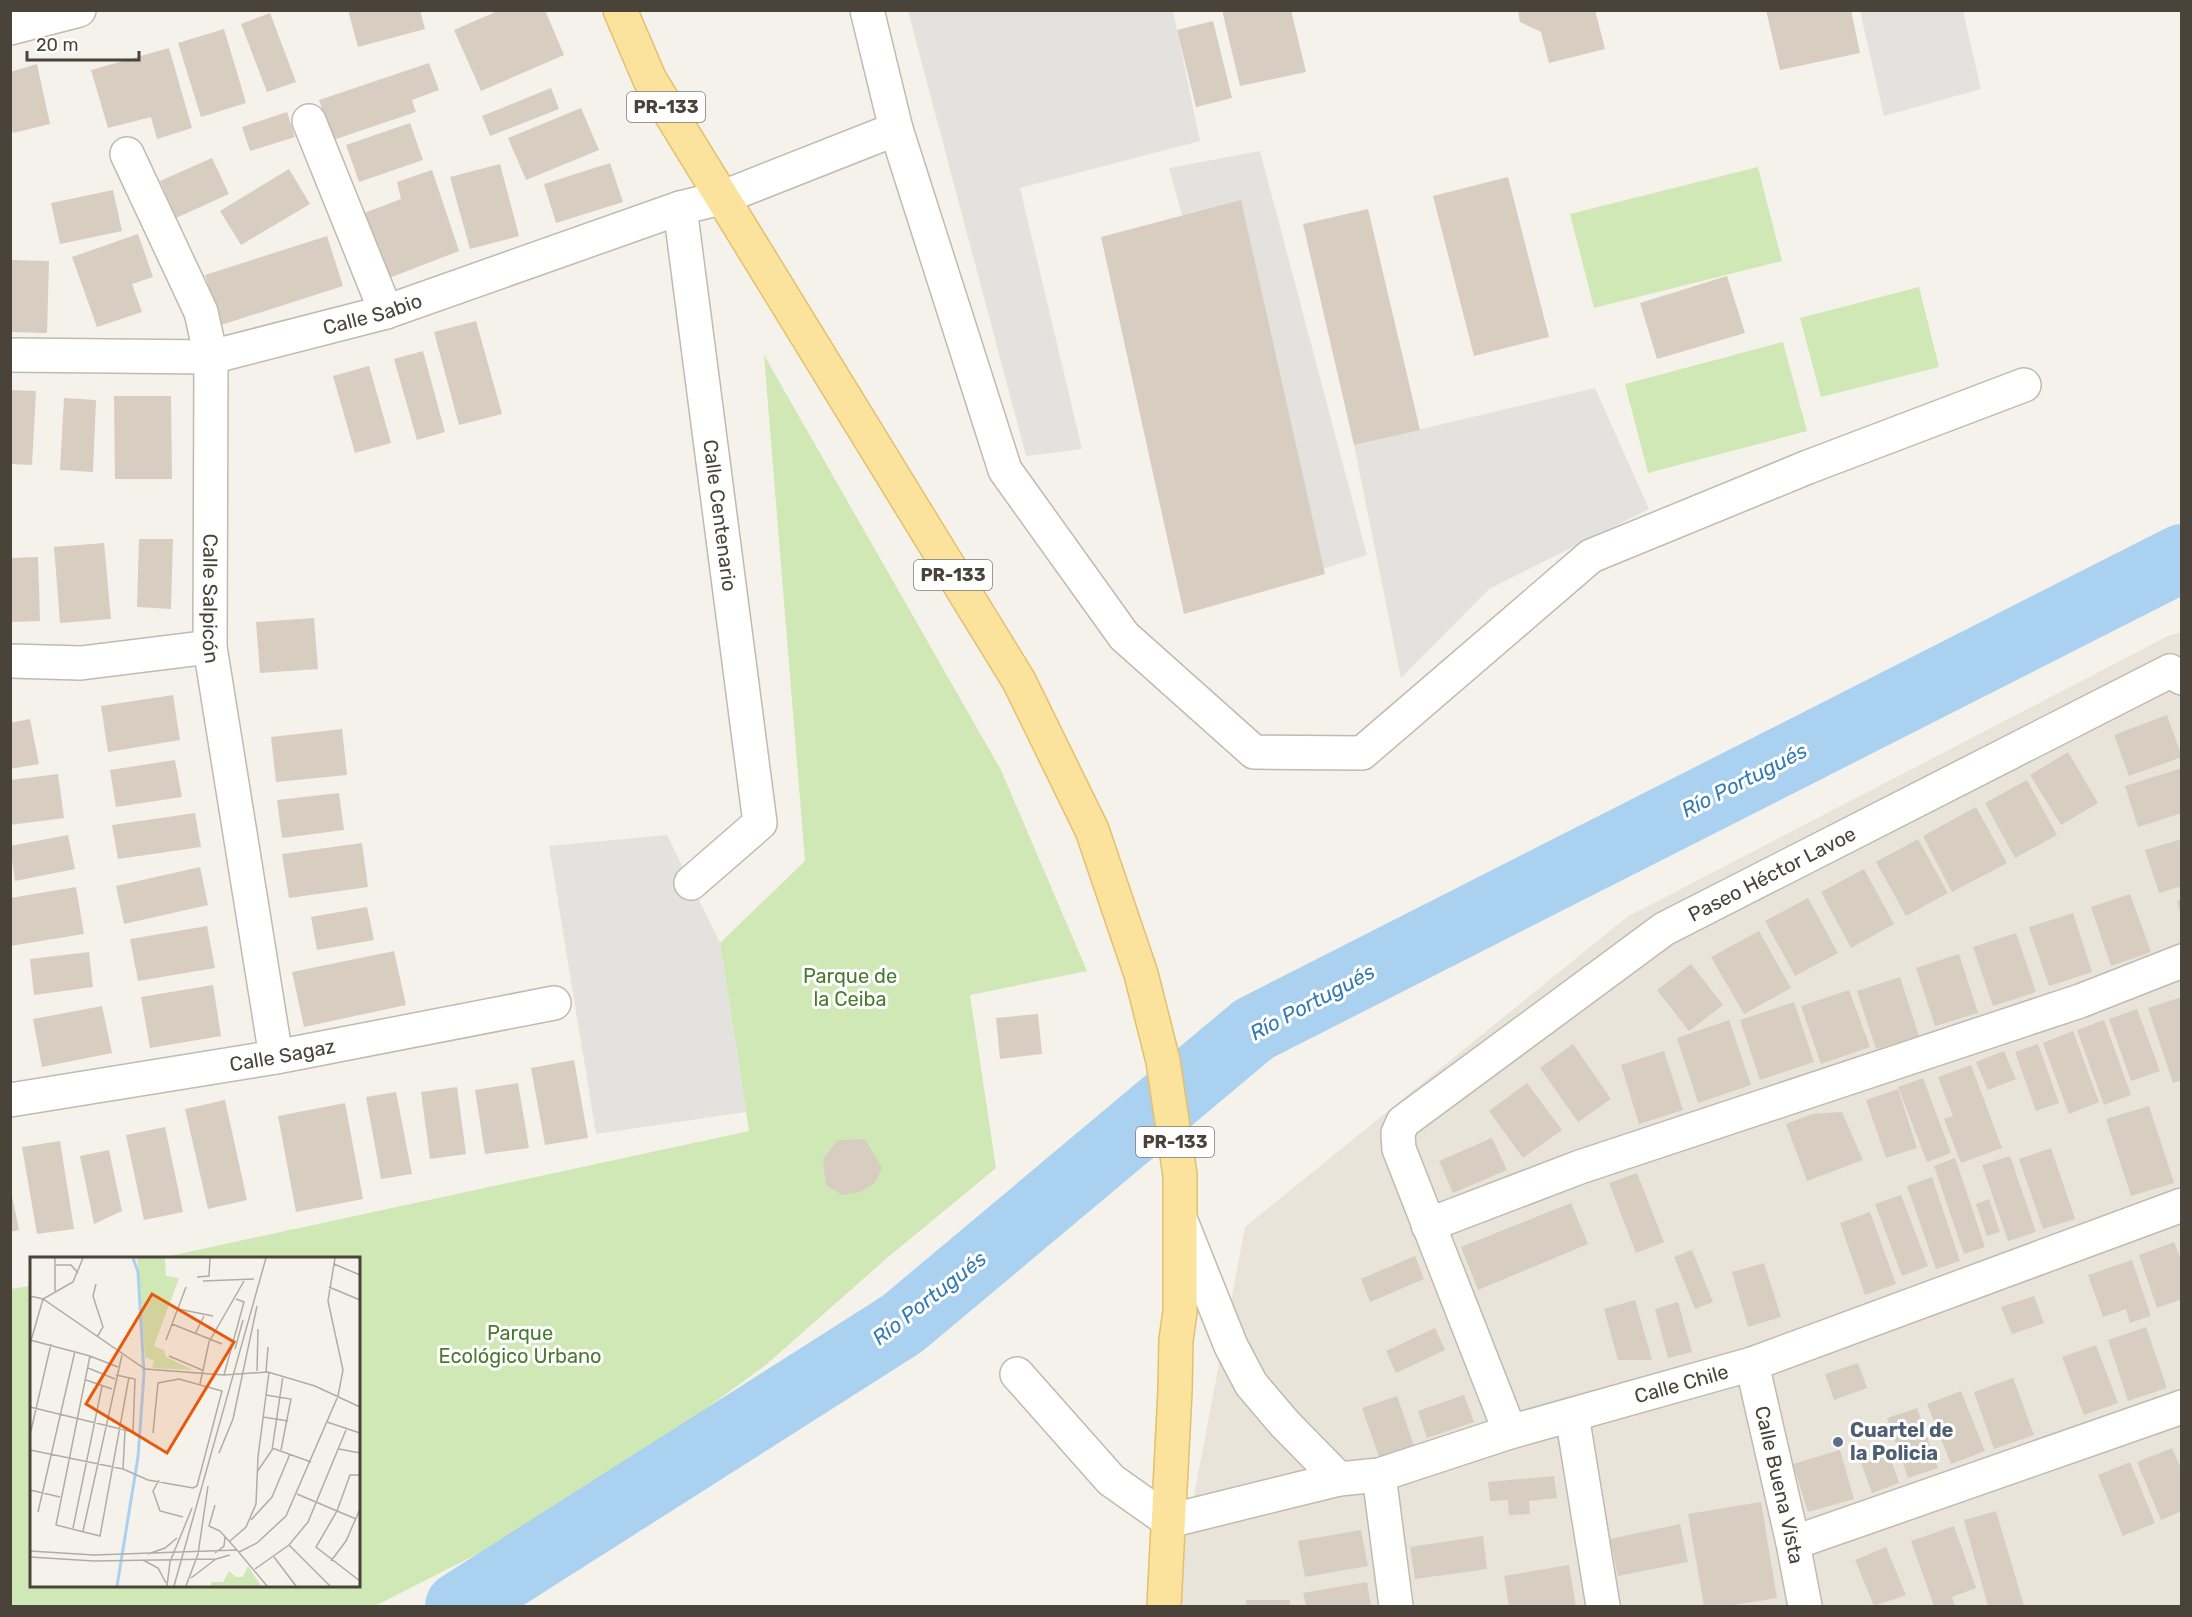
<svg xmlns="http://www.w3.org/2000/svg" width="2192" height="1617" viewBox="0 0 2192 1617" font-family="Rubik,sans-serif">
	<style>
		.residential { fill: #e9e4d9 }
		.green { fill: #d0e8b5 }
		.parking { fill: #e4e2df }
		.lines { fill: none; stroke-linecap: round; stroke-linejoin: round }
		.river { stroke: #aad2f0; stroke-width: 68 }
		.building { fill: #d7cec1 }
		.minor-casing { stroke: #c1baae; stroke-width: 36 }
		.major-casing { stroke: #e2c16c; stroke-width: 36 }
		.minor { stroke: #fff; stroke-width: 33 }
		.major { stroke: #fce39d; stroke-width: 33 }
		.service-dot { fill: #5c6f8a; stroke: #fff; stroke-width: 2 }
		.labels { text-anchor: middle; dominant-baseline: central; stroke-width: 6; stroke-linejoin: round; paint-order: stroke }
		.shield { fill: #fff; stroke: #807b74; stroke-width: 1.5 }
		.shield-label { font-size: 18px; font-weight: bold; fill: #4a4339 }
		.street-label { font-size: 20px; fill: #4a4339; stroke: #fff }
		.park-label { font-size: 20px; fill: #497b2c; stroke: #fff }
		.service-label { font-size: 20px; font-weight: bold; fill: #4e5e75; stroke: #fff; text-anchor: start }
		.water-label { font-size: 21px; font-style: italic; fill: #337bb5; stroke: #fff }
		.inset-river { fill: none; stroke: #aad2f0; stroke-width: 3 }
		.inset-road { fill: none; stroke: #b1aca4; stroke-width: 1.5 }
		.view { fill: #e8590c; fill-opacity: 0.15; stroke: #e8590c; stroke-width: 3 }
		.inset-edge { fill: none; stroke: #4a4339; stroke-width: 3 }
	</style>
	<rect width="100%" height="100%" fill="#f5f2eb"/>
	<path class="residential" d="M2181,632V1606H1173L1245,1227L1627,917L2168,636Z"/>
	<g class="green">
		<path d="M1758,167L1782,261L1594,308L1570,214Z"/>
		<path d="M1919,287L1939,367L1821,397L1800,318Z"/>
		<path d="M1783,342L1807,431L1648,473L1625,384Z"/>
		<path d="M764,355L1001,770L1087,971L970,995L996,1168L887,1258L767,1364L626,1467L489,1548L375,1606H11L10,1289L31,1286L32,1586H358V1258H160L749,1131L720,943L805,861Z"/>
	</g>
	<g class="parking">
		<path d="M908,11H1173L1200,141L1020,188L1082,449L1026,456Z"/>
		<path d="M1860,11H1963L1981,89L1884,116Z"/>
		<path d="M1260,151L1367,555L1283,581L1169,168Z"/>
		<path d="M1595,388L1649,509L1489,589L1401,678L1354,445Z"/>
		<path d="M667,835L720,943L746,1112L596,1134L549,846Z"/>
	</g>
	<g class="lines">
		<path class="river" d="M459,1606L902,1324L1254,1029L2182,558"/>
	</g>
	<g class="building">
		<path d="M348,10H420L425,29L358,47Z"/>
		<path d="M500,10H545L564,55L481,91L454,30Z"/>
		<path d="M1222,10H1291L1306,72L1240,86Z"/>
		<path d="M1518,10H1595L1605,49L1549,63L1541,32L1520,22Z"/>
		<path d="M1766,10H1851L1860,53L1780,70Z"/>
		<path d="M270,13L296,82L267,92L241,24Z"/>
		<path d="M1213,21L1232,98L1196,107L1177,30Z"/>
		<path d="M224,29L246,103L201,117L178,43Z"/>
		<path d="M169,48L192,128L157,139L151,117L108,128L91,70Z"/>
		<path d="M429,63L439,90L412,100L416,112L333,140L319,100Z"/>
		<path d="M37,64L50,124L13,133L10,122V72Z"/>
		<path d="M551,88L559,109L490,136L482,116Z"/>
		<path d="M581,108L599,150L526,180L508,138Z"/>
		<path d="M287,112L295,137L250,151L242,127Z"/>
		<path d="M410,123L423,160L359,182L346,145Z"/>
		<path d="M212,158L229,194L176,218L160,181Z"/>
		<path d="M610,163L623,202L556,223L544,184Z"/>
		<path d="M500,164L519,236L470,249L450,177Z"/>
		<path d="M289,169L310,204L241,245L220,211Z"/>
		<path d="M432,170L459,251L389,278L364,213L401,199L397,182Z"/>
		<path d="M1508,177L1549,337L1474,356L1433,196Z"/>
		<path d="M113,190L122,231L60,244L51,203Z"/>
		<path d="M1241,200L1325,574L1184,614L1101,237Z"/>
		<path d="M1368,209L1420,430L1354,445L1303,224Z"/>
		<path d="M138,234L153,277L132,284L142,312L97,327L72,257Z"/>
		<path d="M327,236L343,286L221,325L205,275Z"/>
		<path d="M10,260L49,261L47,333L10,332Z"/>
		<path d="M1727,276L1745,333L1657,359L1640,303Z"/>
		<path d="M476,321L502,414L459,425L434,332Z"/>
		<path d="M423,351L445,432L417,440L394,359Z"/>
		<path d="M369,366L391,443L355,453L333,376Z"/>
		<path d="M10,390L36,391L32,465L10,464Z"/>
		<path d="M114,396H171L172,479H115Z"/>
		<path d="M64,398L96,400L93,472L60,470Z"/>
		<path d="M139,539H173L171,609L137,607Z"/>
		<path d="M104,543L111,619L60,623L54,547Z"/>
		<path d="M38,557L40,621L10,622V558Z"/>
		<path d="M314,618L318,669L260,673L256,622Z"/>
		<path d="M173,695L180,740L108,752L101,706Z"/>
		<path d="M2167,715L2182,757L2129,776L2114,735Z"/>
		<path d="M30,719L39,764L10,769V723Z"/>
		<path d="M342,729L347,775L276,782L271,737Z"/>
		<path d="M2068,752L2098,803L2061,825L2030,775Z"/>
		<path d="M175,760L182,797L116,807L110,770Z"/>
		<path d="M2182,768V813L2138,827L2125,786Z"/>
		<path d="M58,774L64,818L10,825V780Z"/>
		<path d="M2027,780L2057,835L2015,858L1985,803Z"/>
		<path d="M339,793L344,830L282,838L277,800Z"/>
		<path d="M1976,807L2007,863L1952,892L1923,836Z"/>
		<path d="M195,813L201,847L118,859L112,825Z"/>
		<path d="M68,835L75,869L15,881L10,846Z"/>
		<path d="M1918,839L1948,893L1906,916L1876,862Z"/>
		<path d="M2182,839V886L2159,893L2145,850Z"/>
		<path d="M362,843L368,887L289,898L282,854Z"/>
		<path d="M200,867L208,905L124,924L116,886Z"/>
		<path d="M1864,869L1894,924L1851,948L1821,892Z"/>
		<path d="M76,887L84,934L10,946V898Z"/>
		<path d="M2130,894L2151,952L2111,966L2091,907Z"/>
		<path d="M1808,898L1838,953L1795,976L1765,921Z"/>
		<path d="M2182,900V915L2181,916L2177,901Z"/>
		<path d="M367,907L374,940L317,950L311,917Z"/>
		<path d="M2073,913L2092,972L2049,986L2029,927Z"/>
		<path d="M207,926L215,968L138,981L130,939Z"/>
		<path d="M1759,931L1791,988L1744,1014L1711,957Z"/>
		<path d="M2016,933L2036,992L1993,1006L1973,947Z"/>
		<path d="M394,951L406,1005L304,1027L292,972Z"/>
		<path d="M89,952L93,987L34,995L30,959Z"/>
		<path d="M1959,954L1978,1013L1935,1026L1916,968Z"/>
		<path d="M1691,964L1723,1005L1689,1031L1657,990Z"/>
		<path d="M1900,977L1919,1036L1876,1049L1857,991Z"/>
		<path d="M213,985L221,1036L150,1048L141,997Z"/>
		<path d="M1849,990L1870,1047L1821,1064L1801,1006Z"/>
		<path d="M2182,997V1080L2173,1083L2148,1008Z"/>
		<path d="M1794,1002L1814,1062L1760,1080L1740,1020Z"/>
		<path d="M102,1006L112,1053L42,1067L33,1019Z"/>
		<path d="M2137,1009L2160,1071L2131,1081L2109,1019Z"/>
		<path d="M1038,1014L1042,1054L1000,1059L996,1018Z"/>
		<path d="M1729,1020L1751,1085L1698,1103L1677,1038Z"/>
		<path d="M2104,1020L2131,1095L2104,1105L2077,1030Z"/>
		<path d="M2073,1031L2099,1102L2069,1114L2043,1043Z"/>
		<path d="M1573,1044L1611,1099L1578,1122L1540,1068Z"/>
		<path d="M2038,1044L2059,1103L2036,1111L2015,1052Z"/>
		<path d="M1664,1051L1683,1110L1639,1124L1621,1065Z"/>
		<path d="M2004,1051L2016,1079L1988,1090L1976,1062Z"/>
		<path d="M574,1060L588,1138L545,1145L531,1068Z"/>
		<path d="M1971,1065L2002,1148L1961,1163L1944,1119L1953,1116L1938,1077Z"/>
		<path d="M1923,1078L1951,1153L1927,1162L1898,1087Z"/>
		<path d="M518,1083L529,1148L485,1154L475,1090Z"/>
		<path d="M1527,1083L1562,1130L1523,1158L1489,1111Z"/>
		<path d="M457,1087L466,1154L430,1159L421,1092Z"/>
		<path d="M1898,1089L1917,1148L1886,1158L1866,1100Z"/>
		<path d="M396,1092L412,1174L381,1179L366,1097Z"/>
		<path d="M225,1100L247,1200L208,1209L185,1109Z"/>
		<path d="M345,1103L363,1199L296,1212L278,1116Z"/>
		<path d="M2149,1106L2174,1183L2131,1196L2106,1119Z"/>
		<path d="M1842,1112L1863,1160L1807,1181L1786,1124L1812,1114Z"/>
		<path d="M165,1127L183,1212L144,1220L126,1135Z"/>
		<path d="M1492,1138L1507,1170L1453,1193L1439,1161Z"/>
		<path d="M865,1139L882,1168L875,1183L860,1192L842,1195L826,1185L823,1159L838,1140Z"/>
		<path d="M60,1141L74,1229L37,1234L22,1147Z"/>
		<path d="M2051,1148L2075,1219L2043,1229L2019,1159Z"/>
		<path d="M109,1150L122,1211L94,1224L80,1156Z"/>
		<path d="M2010,1156L2036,1232L2008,1241L1982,1165Z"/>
		<path d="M1955,1158L1985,1247L1964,1254L1934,1166Z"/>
		<path d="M1637,1173L1664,1242L1636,1253L1609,1183Z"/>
		<path d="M1932,1177L1960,1261L1936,1269L1907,1186Z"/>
		<path d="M10,1186L19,1230L10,1232Z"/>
		<path d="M1901,1195L1928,1266L1902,1276L1875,1204Z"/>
		<path d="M1989,1199L2000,1232L1987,1236L1976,1204Z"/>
		<path d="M1571,1203L1588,1244L1478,1290L1461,1247Z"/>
		<path d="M1870,1212L1896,1284L1865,1295L1840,1223Z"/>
		<path d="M2174,1242L2182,1262V1299L2157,1308L2139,1255Z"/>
		<path d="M1692,1250L1713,1302L1695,1309L1674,1257Z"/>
		<path d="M1415,1256L1424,1279L1370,1302L1361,1279Z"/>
		<path d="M2132,1260L2151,1316L2130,1323L2126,1309L2103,1317L2088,1275Z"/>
		<path d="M1764,1263L1781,1317L1748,1327L1732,1272Z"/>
		<path d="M2034,1296L2044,1323L2012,1334L2001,1307Z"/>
		<path d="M1635,1300L1652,1360H1618L1604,1309Z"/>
		<path d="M1678,1302L1692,1352L1668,1358L1655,1309Z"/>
		<path d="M2146,1327L2167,1388L2128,1401L2108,1340Z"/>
		<path d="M1435,1328L1445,1350L1396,1373L1386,1351Z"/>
		<path d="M2096,1345L2118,1403L2084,1415L2062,1357Z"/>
		<path d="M1858,1363L1867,1388L1834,1400L1825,1374Z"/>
		<path d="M2013,1378L2034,1435L1994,1449L1974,1392Z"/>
		<path d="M1961,1391L1985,1451L1951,1464L1927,1404Z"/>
		<path d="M1464,1395L1474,1422L1427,1438L1418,1411Z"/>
		<path d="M1397,1396L1414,1446L1379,1457L1362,1408Z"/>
		<path d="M1917,1408L1938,1468L1908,1478L1887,1418Z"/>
		<path d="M1886,1445L1899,1483L1872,1493L1858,1455Z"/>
		<path d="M2172,1448L2182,1471V1511L2161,1520L2137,1462Z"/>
		<path d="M1840,1450L1854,1499L1808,1512L1793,1464Z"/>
		<path d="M2130,1462L2155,1523L2123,1536L2098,1475Z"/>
		<path d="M1554,1476L1557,1498L1529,1501L1530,1514L1509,1515L1508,1500L1490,1501L1488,1482Z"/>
		<path d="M1761,1502L1777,1598L1727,1606H1704L1688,1514Z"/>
		<path d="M1996,1511L2024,1606H1988L1964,1520Z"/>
		<path d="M1680,1524L1688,1562L1618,1576L1610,1539Z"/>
		<path d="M1954,1526L1976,1588L1952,1597L1955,1606H1934L1911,1541Z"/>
		<path d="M1361,1530L1368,1566L1305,1577L1298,1541Z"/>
		<path d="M1483,1536L1487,1569L1415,1579L1410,1547Z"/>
		<path d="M1886,1547L1906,1595L1874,1606L1855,1560Z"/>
		<path d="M1569,1565L1576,1606H1509L1504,1576Z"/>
		<path d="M1367,1582L1371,1606H1306L1303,1593Z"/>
		<rect x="1246" y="1600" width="44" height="6"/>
	</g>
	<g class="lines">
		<defs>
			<g id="minor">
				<path d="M867,10L896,129L1005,470L1124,636L1254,752L1362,753L1591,556L1808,467L2024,385"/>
				<path d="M10,28L79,10"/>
				<path d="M309,121L386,312"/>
				<path id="s1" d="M127,154L201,312L211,357L210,647L276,1057"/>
				<path id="s2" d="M680,208L760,823L691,883"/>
				<path id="s3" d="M10,355L211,357L386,312L680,208L721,198L896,129"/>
				<path d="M10,661L81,663L210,647"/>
				<path id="s4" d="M10,1100L276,1057L554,1003"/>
				<path d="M1181,1221L1231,1346L1251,1384L1285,1424L1339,1479"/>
				<path d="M1428,1225L1580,1167L2080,1001L2182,961"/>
				<path id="s5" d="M1752,1364L1793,1543L1805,1606"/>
				<path id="s6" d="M1017,1374L1111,1480L1169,1521L1339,1479L1379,1475L1510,1432L1752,1364L2182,1205"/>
				<path d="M1572,1415L1603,1606"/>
				<path id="s7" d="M1510,1432L1399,1149L1398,1133L1403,1122L1664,929L2170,671L2182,678"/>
				<path d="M1379,1475L1396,1606"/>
				<path d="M1793,1543L2182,1407"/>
			</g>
			<path id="major" d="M620,10L650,80L1019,681L1092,830L1141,974L1163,1061L1180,1175V1312L1176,1340L1175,1391L1164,1606"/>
		</defs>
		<use href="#minor" class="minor-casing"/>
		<use href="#major" class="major-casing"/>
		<use href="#minor" class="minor"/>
		<use href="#major" class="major"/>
	</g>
	<circle class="service-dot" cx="1838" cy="1442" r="6"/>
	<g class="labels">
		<g class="shield">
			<rect x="627" y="92" width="78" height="30" rx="4.5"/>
			<rect x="914" y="560" width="78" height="30" rx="4.5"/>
			<rect x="1136" y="1127" width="78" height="30" rx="4.5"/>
		</g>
		<g class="shield-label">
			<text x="666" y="107">PR-133</text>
			<text x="953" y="575">PR-133</text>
			<text x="1175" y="1142">PR-133</text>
		</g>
		<g class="street-label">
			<text stroke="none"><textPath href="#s3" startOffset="368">Calle Sabio</textPath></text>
			<text stroke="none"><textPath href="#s2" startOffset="310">Calle Centenario</textPath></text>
			<text stroke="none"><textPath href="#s1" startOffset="462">Calle Salpicón</textPath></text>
			<text stroke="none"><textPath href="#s7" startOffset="778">Paseo Héctor Lavoe</textPath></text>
			<text stroke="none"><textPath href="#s4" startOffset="276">Calle Sagaz</textPath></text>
			<text stroke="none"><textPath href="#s6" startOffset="744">Calle Chile</textPath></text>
			<text stroke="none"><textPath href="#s5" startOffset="124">Calle Buena Vista</textPath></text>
		</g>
		<g class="park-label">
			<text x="850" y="976">Parque de<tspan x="850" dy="23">la Ceiba</tspan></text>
			<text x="520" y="1333">Parque<tspan x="520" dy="23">Ecológico Urbano</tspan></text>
		</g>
		<g class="service-label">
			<text x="1850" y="1430">Cuartel de<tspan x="1850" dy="23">la Policia</tspan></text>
		</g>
		<g class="water-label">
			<text transform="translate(1744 780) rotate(-27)">Río Portugués</text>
			<text transform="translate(1312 1002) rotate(-28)">Río Portugués</text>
			<text transform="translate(929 1298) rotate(-38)">Río Portugués</text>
		</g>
	</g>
	<g transform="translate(30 1257)">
		<rect width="330" height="330" fill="#f5f2eb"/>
		<path d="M107,1H135L136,19L149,21L124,89L134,93L136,100L163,113L122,111L124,104L115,100ZM218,309L231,329H181V325H193L199,314L206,320H213Z" fill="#d0e8b5"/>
		<path class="inset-river" d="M87,329L108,200L114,117L108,15L103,1"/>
		<path class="inset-road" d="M304,7L330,18M25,8H41L48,16M167,20L179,19L180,1M173,24L224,22M66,27L63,39L73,70L67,80M299,30L330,43M25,34V1M0,39L13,42L115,112L194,118L238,115L285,129L330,150M148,52L183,59M142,67L192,87M165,77L174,59M0,83L60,99L88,110M136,83L156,30M0,87L13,42L43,25L53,1M205,92L213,63M60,99L26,268L70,279L99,120M139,99L172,113M58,111L85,122M227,114L228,72M236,115L238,90M194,118L214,45L206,42M56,123L82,132M170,127L179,85L214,24M236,138L261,142L251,193M0,150L103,175L105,122L86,118M233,160L258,164M297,165L330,176M0,178L21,87M242,191L281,205M309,192L330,196M0,193L93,212L118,223L163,231L167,229L192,134L149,122L128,126L123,176M189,196L203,162L227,49M93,212L95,174M227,215L242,193L253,119M330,218H320L307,254L286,290L330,324M129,223L123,234L130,254L153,260M0,233L30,240M267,237L326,262M185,248L179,269L190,274L207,293M8,255L45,94M221,263L242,240L260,197M43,271L72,129M53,274L92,98M200,284L216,270L226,247L228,200L239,115M259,288L300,329M0,294L64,298L207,293L237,329M209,295L227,286L256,259L308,139L313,113L298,44L305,1M185,296L194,289L195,280M118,297L135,291L147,281M0,300L64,304L186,302L200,298M244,300L266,329M113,303L128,311L136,326M301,304L316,284L330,252M225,312L259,288L278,265L316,173M161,321L186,302M137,329L140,305L162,251M144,329L236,1M156,329L168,297L178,229"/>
		<path class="view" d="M122,37L204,85L137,196L56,147Z"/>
		<rect width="330" height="330" class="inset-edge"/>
	</g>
	<rect width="2192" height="1617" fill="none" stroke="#4a4339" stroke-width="24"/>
	<path d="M27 51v9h112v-9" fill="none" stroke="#4a4339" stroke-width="3"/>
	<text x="36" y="51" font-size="18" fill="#4a4339" stroke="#ffffff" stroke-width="4.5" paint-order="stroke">20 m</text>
</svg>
